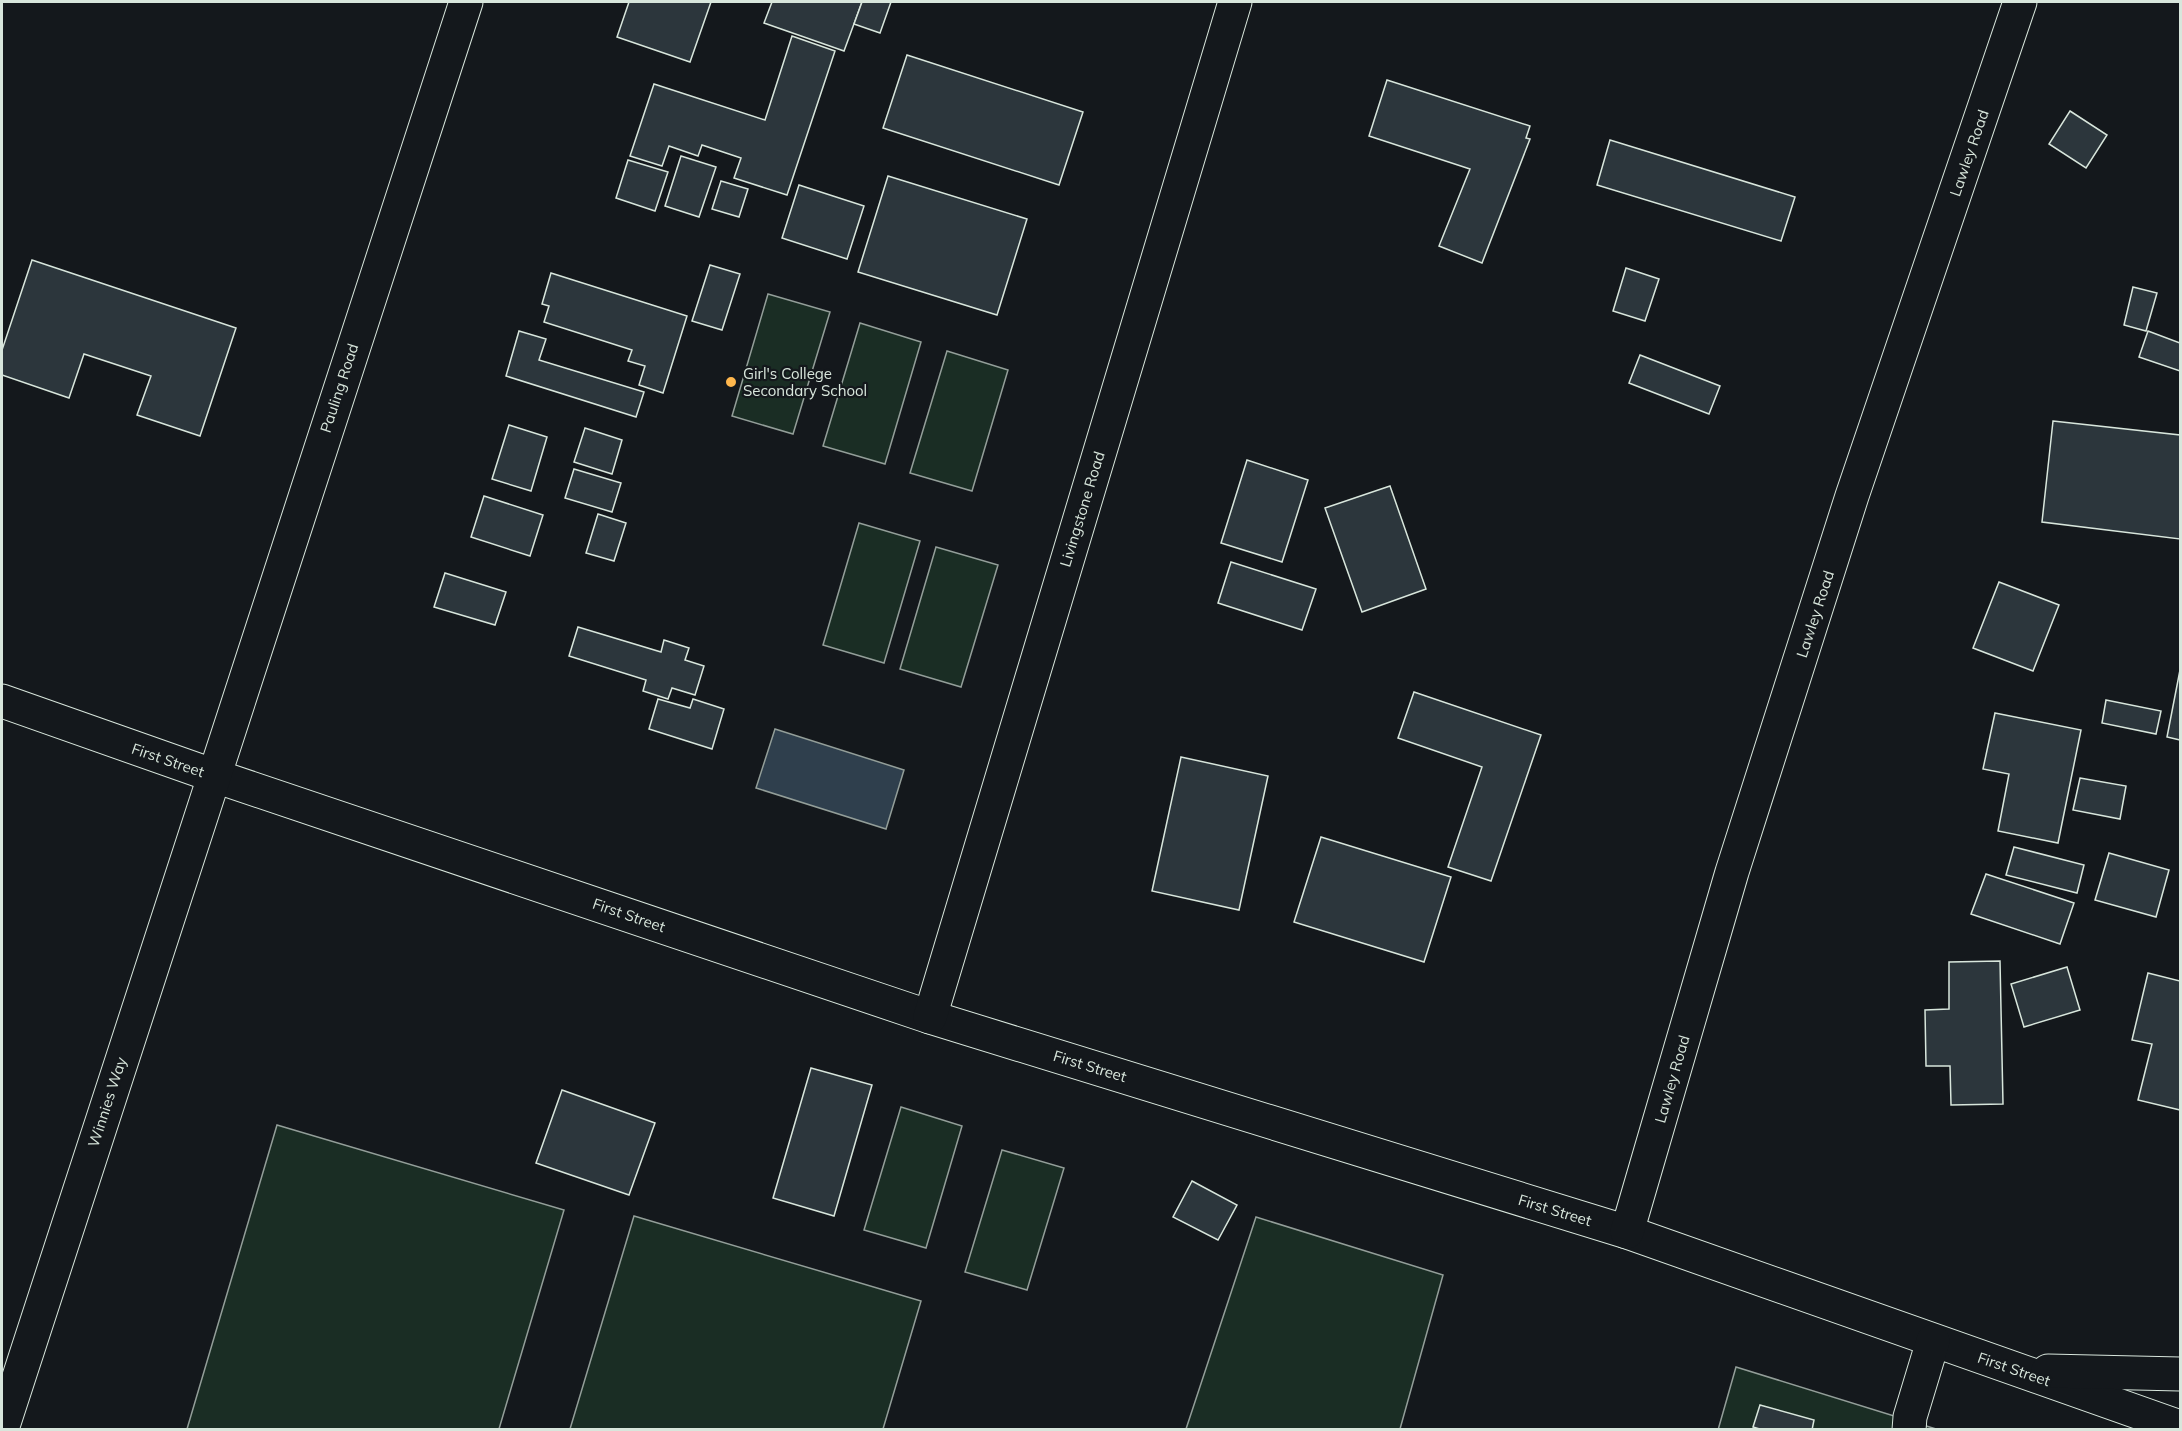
<svg xmlns="http://www.w3.org/2000/svg" width="2182" height="1431" viewBox="0 0 2182 1431" font-family="Mulish,sans-serif">
	<style>
		.green { fill: #1a2d24; stroke: #939e99; stroke-width: 1.5 }
		.water { fill: #2f3f4d; stroke: #939e99; stroke-width: 1.5 }
		.building { fill: #2c363c; stroke: #d8e6dc; stroke-width: 1.5 }
		.lines { fill: none; stroke-linecap: round; stroke-linejoin: round }
		.minor-casing { stroke: #d8e6dc; stroke-width: 35 }
		.minor { stroke: #14181c; stroke-width: 33 }
		.poi-dot { fill: #ffb74d; stroke: #14181c; stroke-width: 2 }
		.labels { text-anchor: middle; dominant-baseline: central; stroke-width: 4.5; stroke-linejoin: round; paint-order: stroke }
		.street-label { font-size: 15px; fill: #d8e6dc; stroke: #14181c }
		.poi-label { font-size: 15px; fill: #d8e6dc; stroke: #14181c; text-anchor: start }
	</style>
	<rect width="100%" height="100%" fill="#14181c"/>
	<g class="green">
		<path d="M768,294L830,312L793,434L732,416Z"/>
		<path d="M860,323L921,342L885,464L823,446Z"/>
		<path d="M947,351L1008,370L972,491L910,473Z"/>
		<path d="M859,523L920,541L884,663L823,645Z"/>
		<path d="M936,547L998,565L961,687L900,669Z"/>
		<path d="M901,1107L962,1126L926,1248L864,1230Z"/>
		<path d="M277,1125L564,1210L499,1429H187Z"/>
		<path d="M1002,1150L1064,1168L1027,1290L965,1272Z"/>
		<path d="M634,1216L921,1301L883,1429H570Z"/>
		<path d="M1256,1217L1443,1275L1400,1429H1186Z"/>
		<path d="M1736,1367L1936,1429L1718,1430Z"/>
	</g>
	<path class="water" d="M775,729L904,770L886,829L756,788Z"/>
	<g class="building">
		<path d="M629,2H711L690,62L617,37Z"/>
		<path d="M772,2H862L844,51L764,23Z"/>
		<path d="M862,2H891L880,33L854,24Z"/>
		<path d="M792,36L835,51L787,195L734,178L741,158L702,145L698,156L669,146L662,166L630,156L654,84L765,120Z"/>
		<path d="M907,55L1083,112L1059,185L883,128Z"/>
		<path d="M1387,80L1530,126L1526,138L1530,139L1482,263L1439,246L1470,169L1369,136Z"/>
		<path d="M2070,111L2107,135L2086,168L2049,144Z"/>
		<path d="M1610,140L1795,197L1781,241L1597,185Z"/>
		<path d="M681,156L716,167L699,217L665,206Z"/>
		<path d="M628,160L668,172L655,211L616,198Z"/>
		<path d="M888,176L1027,219L997,315L858,272Z"/>
		<path d="M721,181L748,189L739,217L712,209Z"/>
		<path d="M799,185L864,206L847,259L782,238Z"/>
		<path d="M32,260L236,328L200,436L137,415L151,376L84,354L69,398L2,375V350Z"/>
		<path d="M710,265L740,274L722,330L692,321Z"/>
		<path d="M1626,268L1659,279L1645,321L1613,311Z"/>
		<path d="M551,273L687,316L663,393L639,385L645,366L628,361L632,350L544,322L549,306L542,304Z"/>
		<path d="M2133,287L2157,293L2146,331L2124,325Z"/>
		<path d="M519,331L546,339L539,360L644,392L636,417L506,376Z"/>
		<path d="M2148,331L2180,343V371L2139,357Z"/>
		<path d="M1640,355L1720,386L1709,414L1629,383Z"/>
		<path d="M2053,421L2180,435V539L2042,522Z"/>
		<path d="M509,425L547,437L531,491L492,479Z"/>
		<path d="M585,428L622,440L612,474L574,462Z"/>
		<path d="M1247,460L1308,480L1282,562L1221,543Z"/>
		<path d="M574,469L621,483L612,512L565,498Z"/>
		<path d="M1390,486L1426,589L1362,612L1325,508Z"/>
		<path d="M484,496L543,515L530,556L471,537Z"/>
		<path d="M598,514L626,523L614,561L586,553Z"/>
		<path d="M1231,562L1316,589L1302,630L1218,603Z"/>
		<path d="M445,573L506,592L495,625L434,607Z"/>
		<path d="M1999,582L2059,605L2033,671L1973,648Z"/>
		<path d="M578,627L661,652L664,640L689,648L685,660L704,666L695,695L672,688L668,699L643,691L646,680L569,656Z"/>
		<path d="M2180,670V740L2167,737Z"/>
		<path d="M1414,692L1541,735L1491,881L1448,867L1482,767L1398,738Z"/>
		<path d="M658,699L690,708L693,699L724,709L712,749L649,729Z"/>
		<path d="M2106,700L2161,711L2156,734L2102,723Z"/>
		<path d="M1995,713L2081,730L2058,843L1998,831L2009,774L1983,769Z"/>
		<path d="M1181,757L1268,776L1239,910L1152,891Z"/>
		<path d="M2080,778L2126,786L2120,819L2073,810Z"/>
		<path d="M1321,837L1451,877L1424,962L1294,922Z"/>
		<path d="M2014,847L2084,865L2077,893L2006,875Z"/>
		<path d="M2109,853L2169,870L2156,917L2095,900Z"/>
		<path d="M1986,874L2074,903L2060,944L1971,914Z"/>
		<path d="M2000,961L2003,1104L1951,1105L1950,1066H1926L1925,1010L1949,1009V962Z"/>
		<path d="M2067,967L2080,1010L2024,1027L2011,984Z"/>
		<path d="M2148,973L2180,981V1110L2138,1100L2152,1044L2132,1040Z"/>
		<path d="M811,1068L872,1085L834,1216L773,1198Z"/>
		<path d="M562,1090L655,1123L629,1195L536,1163Z"/>
		<path d="M1192,1181L1237,1205L1218,1240L1173,1217Z"/>
		<path d="M1760,1405L1814,1420L1812,1430H1763L1753,1427Z"/>
	</g>
	<g class="lines">
		<defs>
			<g id="minor">
				<path d="M2,701L212,775L930,1017L1627,1232L2180,1427"/>
				<path d="M930,1017L1235,2"/>
				<path d="M1627,1232L1732,872L1852,496L2020,2"/>
				<path d="M2048,1371L2180,1374"/>
				<path d="M2,1429L466,2"/>
				<path d="M1909,1430L1910,1417L1933,1341"/>
			</g>
		</defs>
		<use href="#minor" class="minor-casing"/>
		<use href="#minor" class="minor"/>
	</g>
	<circle class="poi-dot" cx="731" cy="382" r="6"/>
	<g class="labels">
		<g class="street-label">
			<text transform="translate(1969 153) rotate(-71)">Lawley Road</text>
			<text transform="translate(339 388) rotate(-72)">Pauling Road</text>
			<text transform="translate(1082 509) rotate(-73)">Livingstone Road</text>
			<text transform="translate(1815 614) rotate(-72)">Lawley Road</text>
			<text transform="translate(168 760) rotate(19)">First Street</text>
			<text transform="translate(629 915) rotate(19)">First Street</text>
			<text transform="translate(1090 1066) rotate(17)">First Street</text>
			<text transform="translate(1672 1079) rotate(-74)">Lawley Road</text>
			<text transform="translate(107 1102) rotate(-72)">Winnies Way</text>
			<text transform="translate(1555 1210) rotate(17)">First Street</text>
			<text transform="translate(2014 1369) rotate(19)">First Street</text>
		</g>
		<g class="poi-label">
			<text x="743" y="373">Girl's College<tspan x="743" dy="17">Secondary School</tspan></text>
		</g>
	</g>
	<rect width="2182" height="1431" fill="none" stroke="#d8e6dc" stroke-width="6"/>
</svg>
